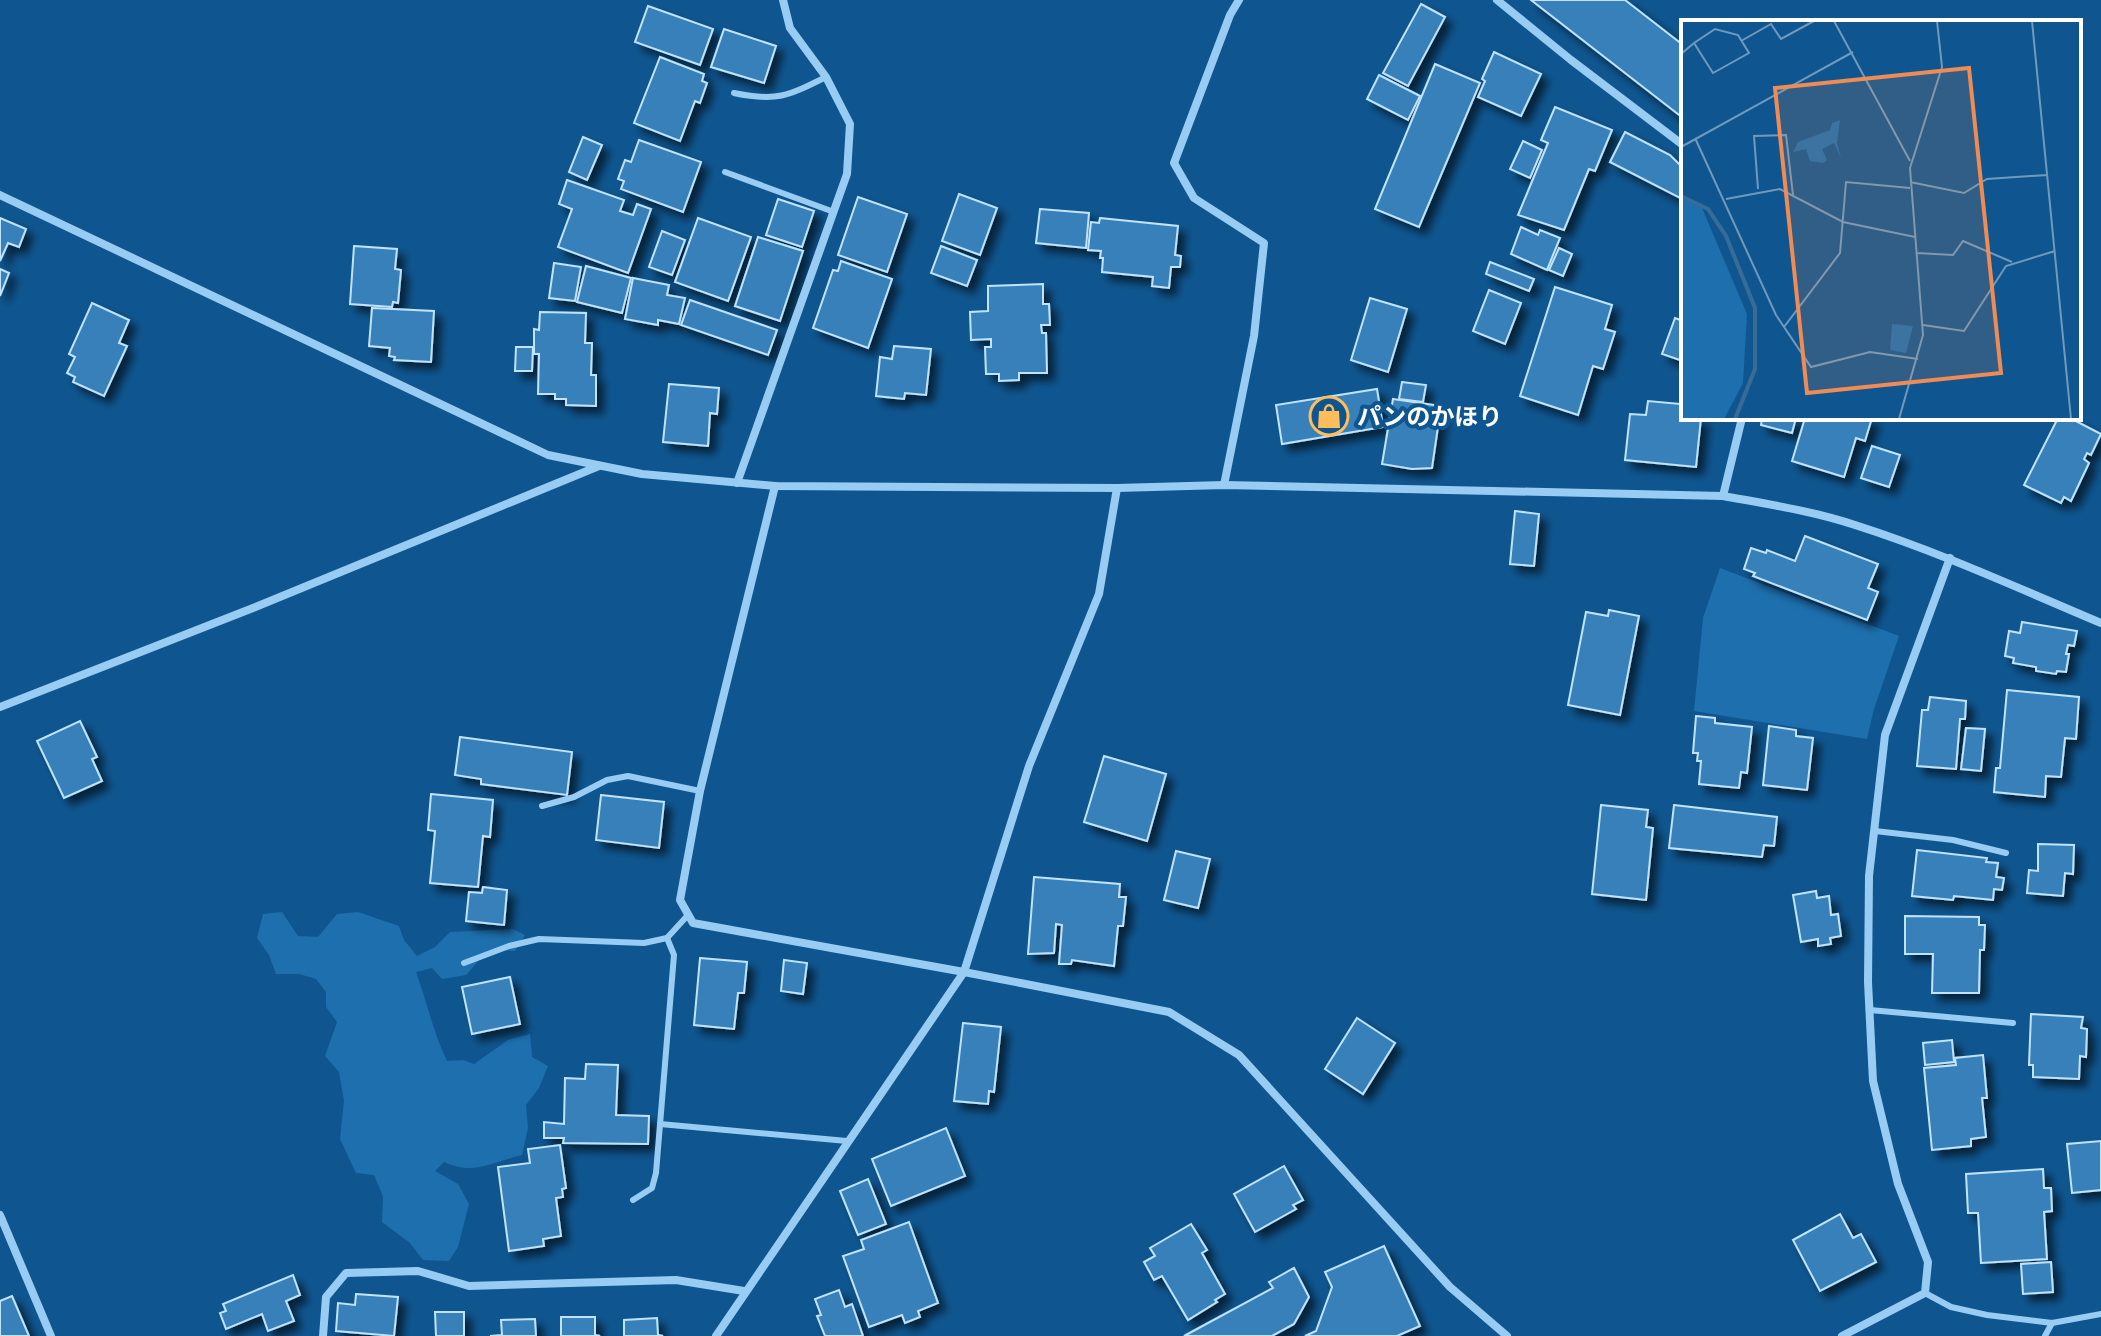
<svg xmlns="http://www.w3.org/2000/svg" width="2101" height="1336" viewBox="0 0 2101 1336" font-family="Mulish,'Noto Sans JP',sans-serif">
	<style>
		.green { fill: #1d6fad }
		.building { fill: #3780b9; stroke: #c0e3fe; stroke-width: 2; filter: url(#shadow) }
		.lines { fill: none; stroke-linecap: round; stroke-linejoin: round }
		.lane { stroke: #98ccf3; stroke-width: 6 }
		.street { stroke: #98ccf3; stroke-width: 8 }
		.labels { text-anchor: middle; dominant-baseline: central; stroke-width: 8; stroke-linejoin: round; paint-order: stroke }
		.poi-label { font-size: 24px; font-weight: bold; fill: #fff; stroke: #0f5690; text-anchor: start }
		.inset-river { fill: none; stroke: #376c96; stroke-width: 4 }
		.inset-road { fill: none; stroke: #6f9abc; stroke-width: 2 }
		.view { fill: #ef8b55; fill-opacity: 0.15; stroke: #ef8b55; stroke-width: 4 }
		.inset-edge { fill: none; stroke: #fff; stroke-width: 4 }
	</style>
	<defs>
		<filter id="shadow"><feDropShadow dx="7" dy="7" stdDeviation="4" flood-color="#0009"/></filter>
	</defs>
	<rect width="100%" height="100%" fill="#0f5690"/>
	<g class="green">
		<path d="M1720,568L1899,636L1874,709L1867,739L1694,711L1703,618Z"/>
		<path d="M282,912L298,936L318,937L337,914L358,912L399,926L404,940L417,956L435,947L450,932L513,929L525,935L515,951L488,950L466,975L442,979L432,968L416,972C427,1002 433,1032 447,1061L463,1060L474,1064L508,1040L530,1034L532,1057L548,1066L539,1088L526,1105L528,1128L522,1155C492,1162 474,1176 444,1162L435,1171L458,1184L469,1204L458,1247L449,1261L423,1260L410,1243L382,1222L383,1196L374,1175L356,1173L340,1139L344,1101L339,1072L325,1056L337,1022L326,1007V992L316,979L299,974H276L269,955L257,938L263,914Z"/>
	</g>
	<g class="building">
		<path d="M1531,0H1625L1683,45V118Z"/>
		<path d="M1421,4L1445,17L1408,86L1383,73Z"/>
		<path d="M648,6L713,29L700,65L635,42Z"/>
		<path d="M724,29L776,46L764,83L711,67Z"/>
		<path d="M1494,52L1541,74L1521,116L1478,97L1485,81L1482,79Z"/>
		<path d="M660,57L704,74L702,81L707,83L700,103L695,101L680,141L634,123Z"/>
		<path d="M1435,64L1480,83L1419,227L1375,209Z"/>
		<path d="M1379,75L1420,96L1408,120L1367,99Z"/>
		<path d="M1555,107L1612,130L1595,171L1589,169L1564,230L1518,215L1548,143L1541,140Z"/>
		<path d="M1625,132L1670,155L1683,168L1682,199L1610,162Z"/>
		<path d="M583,137L602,145L587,180L569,172Z"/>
		<path d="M639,140L701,162L683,212L621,189L624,181L618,179L625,160L631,162Z"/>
		<path d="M1523,141L1542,150L1530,178L1510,169Z"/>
		<path d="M567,180L624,200L620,211L633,215L637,204L651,209L628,273L558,247L572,209L559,204Z"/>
		<path d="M959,194L997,208L980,255L942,241Z"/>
		<path d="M858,197L907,214L887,272L838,255Z"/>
		<path d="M778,199L814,211L802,247L766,235Z"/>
		<path d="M1040,209L1089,213L1086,248L1036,243Z"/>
		<path d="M0,218L26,229L19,247L8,243L0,261Z"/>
		<path d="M698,218L751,237L728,301L675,282Z"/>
		<path d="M1100,218L1178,226L1175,255L1181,256L1180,267H1171L1169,288L1152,286L1153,277L1102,272L1103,258H1100L1101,251L1088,250L1091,222L1099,223Z"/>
		<path d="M1521,227L1538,235L1540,230L1560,238L1547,270L1511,254Z"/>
		<path d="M662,231L685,240L672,275L649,267Z"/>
		<path d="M758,237L803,251L780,321L735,306Z"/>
		<path d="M354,246L397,249L395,269L401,270L398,303L393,302L392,307L350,304Z"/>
		<path d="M941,246L977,260L967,286L931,273Z"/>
		<path d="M1559,248L1572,254L1563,276L1549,270Z"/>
		<path d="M841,261L892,279L868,348L813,328L833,270L838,271Z"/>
		<path d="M1490,262L1534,279L1529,291L1486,274Z"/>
		<path d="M554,263L581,267L575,301L549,298Z"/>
		<path d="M586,266L631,278L622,313L577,302Z"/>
		<path d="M0,269L9,273L0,296Z"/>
		<path d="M633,278L669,285L667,295L685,298L679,324L658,320V325L625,319Z"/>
		<path d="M1043,284V304H1049L1050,325H1041L1042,333H1046L1047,373H1019V380L999,381V374H986L985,347H991V339L971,340L970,312L988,311V286Z"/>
		<path d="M1555,287L1612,305L1605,329L1615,332L1603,369L1593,366L1578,415L1520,396Z"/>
		<path d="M1489,290L1521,303L1505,344L1473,331Z"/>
		<path d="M1370,298L1407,309L1388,372L1351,360Z"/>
		<path d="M690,300L777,330L768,355L681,325Z"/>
		<path d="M92,303L129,320L119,343L127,346L104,396L73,382L75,377L67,373L75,357L69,354Z"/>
		<path d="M372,308L434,311L431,362L394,360L395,357L389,356L390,348L369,346Z"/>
		<path d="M540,312L586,313L585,343H592L591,375H596V406L566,405V399H555V394H538L539,354H534V329L539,330Z"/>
		<path d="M1675,318L1683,321V361L1662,354Z"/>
		<path d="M894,346L931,349L926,395L905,393L904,399L876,396L880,357L892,359Z"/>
		<path d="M516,347H533L532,371H515Z"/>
		<path d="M1402,382L1426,385L1423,402L1399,399Z"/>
		<path d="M669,384L719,388L717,414L710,413L708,446L663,442Z"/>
		<path d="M1681,387H1683V418H1701L1696,467L1625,460L1630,414L1646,415L1648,401L1680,404Z"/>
		<path d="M1377,389L1383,427L1282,444L1276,405Z"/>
		<path d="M1393,399L1441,406L1432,468L1412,469L1382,464Z"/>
		<path d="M1762,418H1796L1792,433L1761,425Z"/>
		<path d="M1805,418H1872L1865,441L1856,438L1844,477L1792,461Z"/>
		<path d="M2058,418H2070L2101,434L2091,455L2087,453L2084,459L2089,463L2071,501L2064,497L2061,503L2024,485Z"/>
		<path d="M1872,446L1900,455L1889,487L1861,478Z"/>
		<path d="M1515,511L1539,514L1534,566L1510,564Z"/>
		<path d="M1805,536L1878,564L1868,588L1878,592L1867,620L1753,576L1755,573L1744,569L1751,548L1766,553L1767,550L1795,561Z"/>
		<path d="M1609,610L1639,616L1620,715L1568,705L1586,612L1608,616Z"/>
		<path d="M2022,622L2077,631L2074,646L2068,645L2066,654H2069L2066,672L2057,671L2056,674L2036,671V667L2013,663L2014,658L2005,656L2009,631L2020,633Z"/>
		<path d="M2007,690L2079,697L2076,739L2065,738L2061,777L2046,776L2045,797L1994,792L1996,768H2000Z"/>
		<path d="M1930,697L1966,701L1965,719H1960L1956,769L1917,766L1922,710H1928Z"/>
		<path d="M1696,716L1715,718V723L1752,727L1747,773L1741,772L1739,788L1699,784L1701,761H1697L1698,753H1693Z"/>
		<path d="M80,721L97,757L92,759L102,781L64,798L37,741Z"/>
		<path d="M1769,726L1796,730V736L1813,738L1807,790L1763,785Z"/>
		<path d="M1966,728L1985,729L1981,771L1961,769Z"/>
		<path d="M460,737L572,752L567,795L481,784V779L455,775Z"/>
		<path d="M1104,756L1166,774L1147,841L1084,822Z"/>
		<path d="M431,794L493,800L490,837L483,836L478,887L430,883L435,831L428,830Z"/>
		<path d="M601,795L664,802L659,848L596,840Z"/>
		<path d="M1601,805L1648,810L1646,827L1653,828L1646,900L1592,894Z"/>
		<path d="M1674,805L1777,817L1774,846L1764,845L1762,857L1669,848Z"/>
		<path d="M2038,844L2074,845L2073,874L2065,873L2063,896L2027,893L2029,870L2038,871Z"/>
		<path d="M1917,850L1987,858L1986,862L1998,863L1996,877L2004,878L2002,890L1994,889L1993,900L1954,896L1953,900L1912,896Z"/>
		<path d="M1176,851L1210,859L1198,908L1164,900Z"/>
		<path d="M1034,877L1120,884L1119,897H1126L1123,926H1118L1114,966L1072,960L1071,964H1059L1062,925L1056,924L1054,953L1028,954Z"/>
		<path d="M483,887L507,890L504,925L466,921L469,892L482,893Z"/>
		<path d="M1816,891L1817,898L1829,896L1831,915L1838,914L1841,936L1830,938L1831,944L1818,946V939L1801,942L1793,895Z"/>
		<path d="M1905,916L1979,917V925H1985L1984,950H1980L1979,993H1932L1933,954H1905Z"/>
		<path d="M700,958L747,962L744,993H738L734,1029L694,1025Z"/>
		<path d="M784,960L807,963L803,994L781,991Z"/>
		<path d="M510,977L520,1024L472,1034L462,987Z"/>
		<path d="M2031,1014L2083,1017L2081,1028L2087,1029L2086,1057L2080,1056L2079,1079L2033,1077V1065H2029Z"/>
		<path d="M1357,1018L1395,1043L1363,1094L1325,1069Z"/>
		<path d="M963,1023L1001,1027L994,1092L989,1091L988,1104L954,1101Z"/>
		<path d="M1952,1040L1954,1062L1925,1065L1923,1043Z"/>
		<path d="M1983,1055L1987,1098H1982L1986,1137L1971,1139V1146L1932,1150L1924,1068L1956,1065L1955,1058Z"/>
		<path d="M586,1064L618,1065L616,1115L649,1116L648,1144L563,1143L564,1138H544V1122L564,1124L565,1078L585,1079Z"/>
		<path d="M946,1128L965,1176L891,1206L872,1159Z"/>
		<path d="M2101,1141V1190L2072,1193L2067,1144Z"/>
		<path d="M560,1145L566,1188L562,1189L563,1197L556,1198L561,1236L543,1239L544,1246L509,1251L498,1167L530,1163L528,1149Z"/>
		<path d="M1284,1166L1303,1200L1293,1205L1296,1209L1255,1232L1234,1194Z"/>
		<path d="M2043,1169L2044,1188H2051L2052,1211L2044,1212L2047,1259L1981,1263L1978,1213H1968L1966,1174Z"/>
		<path d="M868,1179L886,1224L858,1235L840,1191Z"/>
		<path d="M1840,1214L1853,1238L1861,1234L1876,1262L1820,1291L1793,1240Z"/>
		<path d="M909,1222L938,1303L918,1311L920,1317L905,1323L902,1315L869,1327L843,1256L864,1249L861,1240Z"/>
		<path d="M1191,1224L1207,1250L1202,1253L1225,1294L1215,1300L1217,1302L1188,1320L1162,1276L1154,1280L1144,1262L1155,1256L1150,1248Z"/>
		<path d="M1384,1246L1420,1326L1397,1336H1305L1316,1331L1332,1287L1325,1272Z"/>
		<path d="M2051,1262L2053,1292L2023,1294L2021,1264Z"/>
		<path d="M1294,1268L1309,1297L1294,1324L1272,1336H1184L1273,1288L1269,1282Z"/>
		<path d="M293,1275L300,1295L286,1301L294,1321L268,1331L262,1314L226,1329L220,1313L226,1311L223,1304Z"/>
		<path d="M839,1290L845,1307L852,1304L863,1336H825L817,1316L821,1315L815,1299Z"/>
		<path d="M356,1294L398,1297L394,1336L336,1331L338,1303L355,1305Z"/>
		<path d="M12,1296L29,1336H0V1301Z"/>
		<path d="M435,1312H464V1336H436Z"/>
		<path d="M561,1317H595V1335L600,1336H561Z"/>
		<path d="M657,1318L658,1335L663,1336H624V1320Z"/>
		<path d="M535,1319L536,1336H490L502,1335L501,1320Z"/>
	</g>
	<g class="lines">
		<g class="lane">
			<path d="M734,93C776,102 788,96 826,77"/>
			<path d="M725,172L834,212"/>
			<path d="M542,806L574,797L607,780L628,776L700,791"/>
			<path d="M1875,831L1953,840L2006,853"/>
			<path d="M464,963L509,946L539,939L644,943L667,938L688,915"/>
			<path d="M1870,1010L2013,1023"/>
			<path d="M660,1124L847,1141"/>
			<path d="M633,1200L652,1188L656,1173L674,955L667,938"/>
			<path d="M1925,1293L1951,1307L1987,1315L2052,1323L2101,1314"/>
			<path d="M2045,1336L2052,1323"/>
		</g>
		<g class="street">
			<path d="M1497,0L1571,60L1683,145"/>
			<path d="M0,195L548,455L642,474L775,486L1117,488L1224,485L1723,496C1767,504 1813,511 1855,525C1940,552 2020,589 2101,623"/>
			<path d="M737,483L847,174L850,124L826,77L790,28L783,0"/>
			<path d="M1224,485L1254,336L1264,243L1194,198L1174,163L1230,15L1239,0"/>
			<path d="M775,486L700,791L680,900L693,923L964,972L1169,1012L1239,1055L1450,1287L1507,1336"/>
			<path d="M1723,496L1742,418"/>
			<path d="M0,707L253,608L599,466"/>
			<path d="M0,1215L51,1336"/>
			<path d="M323,1336L326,1297L346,1273L418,1271L469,1286L676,1280L744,1291"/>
			<path d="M716,1336L964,972L1029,766L1099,594L1117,488"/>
			<path d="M1842,1336L1925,1293L1928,1262L1898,1184L1873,1081L1868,982L1869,876L1885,735L1950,558"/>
		</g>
	</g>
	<defs>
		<symbol id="shop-ring" viewBox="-11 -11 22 22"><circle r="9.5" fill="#0f5690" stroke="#ffbc5b" stroke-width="1.5"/><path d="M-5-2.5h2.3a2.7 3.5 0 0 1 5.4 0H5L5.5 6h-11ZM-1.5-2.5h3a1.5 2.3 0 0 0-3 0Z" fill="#ffbc5b"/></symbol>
	</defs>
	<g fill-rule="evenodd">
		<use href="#shop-ring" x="1307" y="394" width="44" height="44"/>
	</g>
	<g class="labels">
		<g class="poi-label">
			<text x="1357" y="416">パンのかほり</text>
		</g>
	</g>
	<g transform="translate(1681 20)">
		<rect width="400" height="400" fill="#0f5690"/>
		<path d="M159,100L156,123L160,138L153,123L141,129L146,140L142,143L129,141L125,129L112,132L117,122L149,110L151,103ZM0,177L21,188L66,294L62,363L43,399H0ZM211,304L232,306L225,333L209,330Z" fill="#1d6fad"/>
		<path class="inset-river" d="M0,176L27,189L45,216L74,288V349L54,399"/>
		<path class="inset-road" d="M153,1L229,141M351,1L390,399M60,21L90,4L100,19L133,1M0,34L13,23L34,9L57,15L68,33L32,53L13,23M14,118L95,295L130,347L189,332L237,339M0,127L172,32M229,162L283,173L306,159L366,155M77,169L73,116L105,115L112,175M45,179L99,169L162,202L234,217M236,233L272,235L282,221L331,242M242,305L283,311L325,246L374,231M103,307L159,233L165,162L229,168M218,399L242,315L229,148L261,47L256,1"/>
		<path class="view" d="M288,48L320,353L126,373L94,68Z"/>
		<rect width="400" height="400" class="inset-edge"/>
	</g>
</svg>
